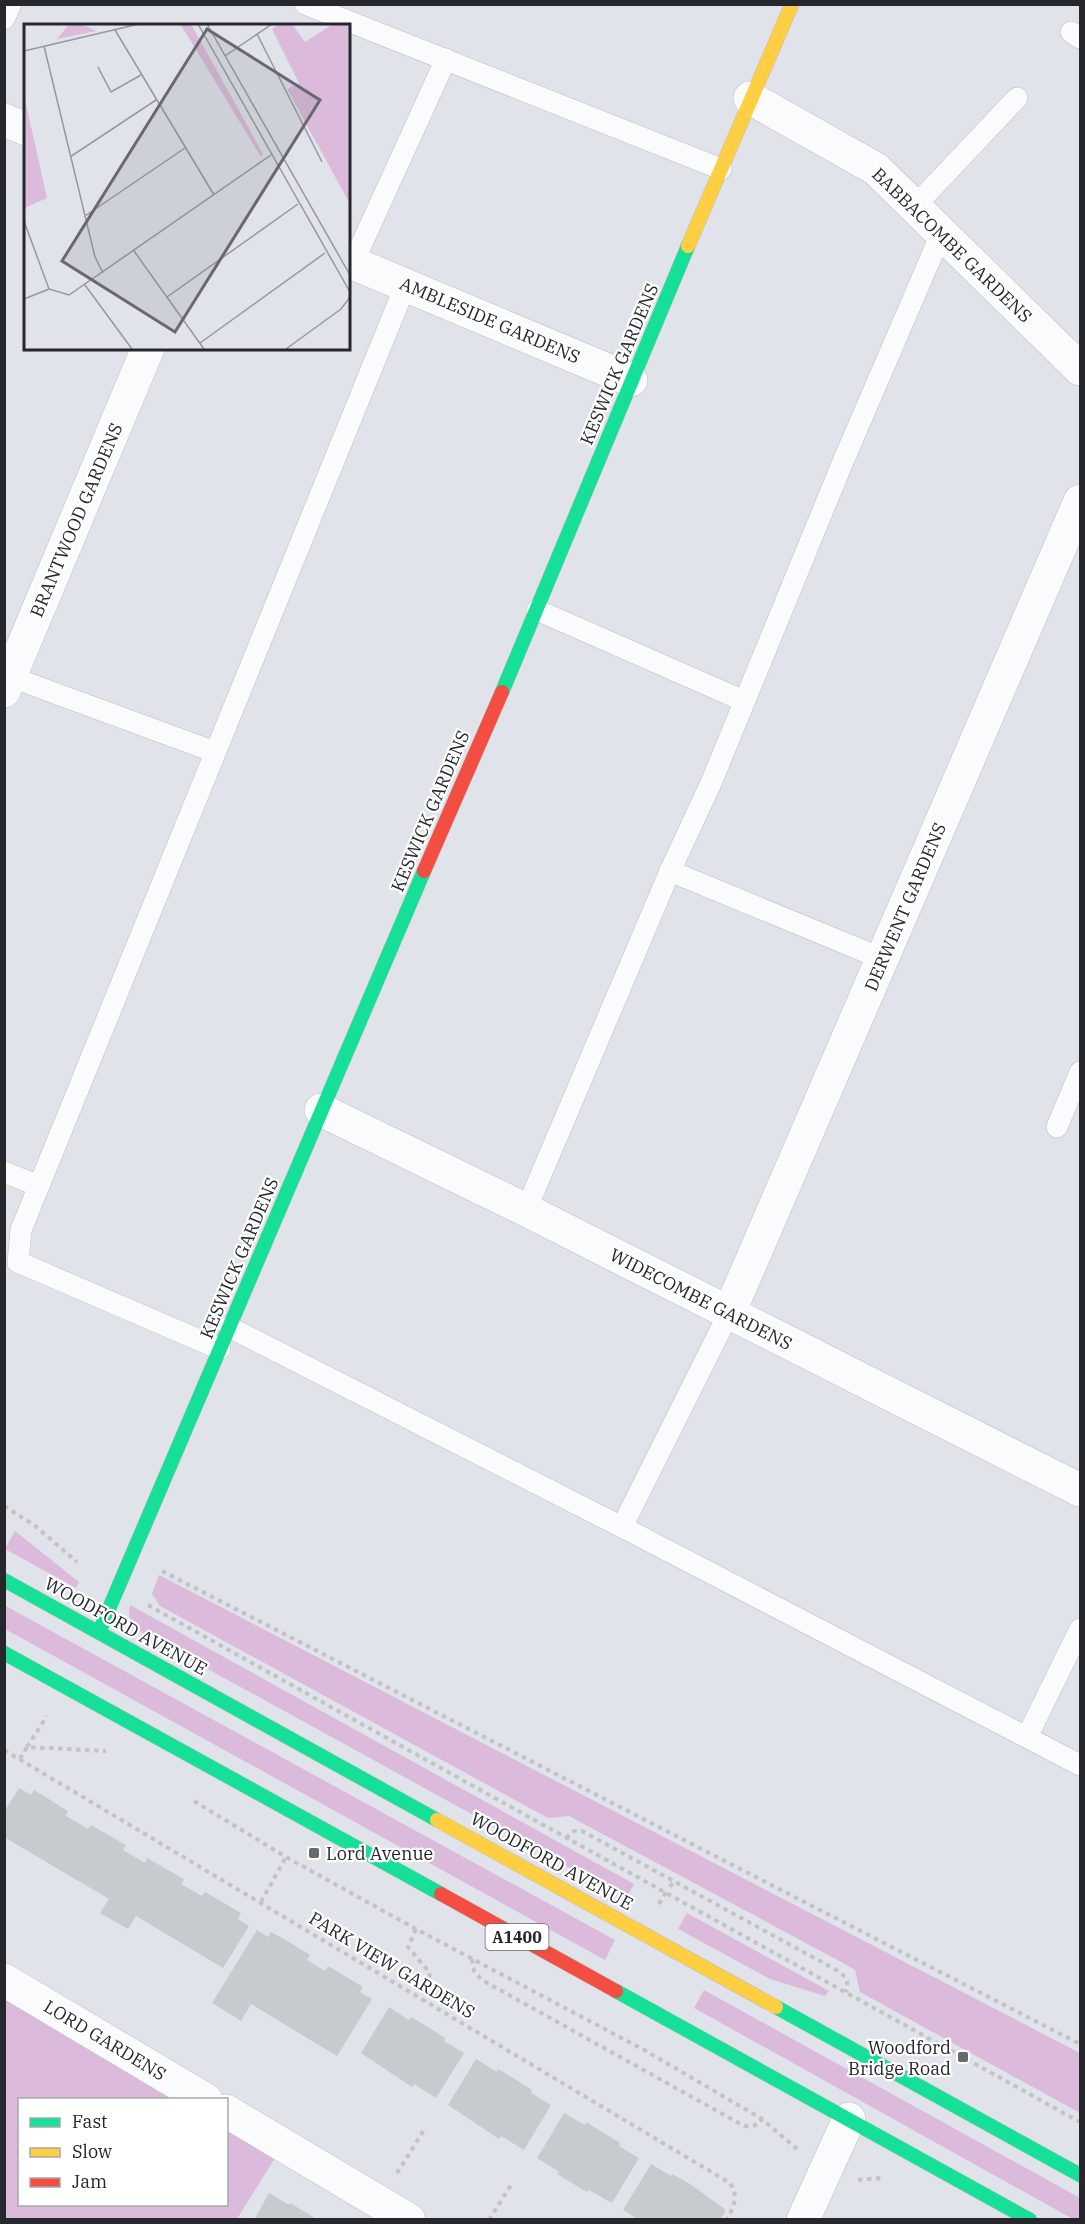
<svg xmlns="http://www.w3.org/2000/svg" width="1085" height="2224" viewBox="0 0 1085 2224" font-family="'IBM Plex Serif',serif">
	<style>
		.green { fill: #dbbadb }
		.building { fill: #c7cacf }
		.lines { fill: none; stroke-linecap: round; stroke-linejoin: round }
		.lane-casing { stroke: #bdbfc4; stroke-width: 22 }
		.street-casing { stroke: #bdbfc4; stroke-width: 34 }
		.fast-casing { stroke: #bdbfc4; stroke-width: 15 }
		.slow-casing { stroke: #bdbfc4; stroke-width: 15 }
		.jam-casing { stroke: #bdbfc4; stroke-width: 15 }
		.path { stroke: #c3c3c6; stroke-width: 4; stroke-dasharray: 4.5 4.5; stroke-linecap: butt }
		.lane { stroke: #fafbfc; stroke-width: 21 }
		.street { stroke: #fafbfc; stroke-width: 33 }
		.fast { stroke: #16e098; stroke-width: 14 }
		.slow { stroke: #ffcf43; stroke-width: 14 }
		.jam { stroke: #f24e42; stroke-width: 14 }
		.poi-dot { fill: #67696e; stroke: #fff; stroke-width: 2 }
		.labels { text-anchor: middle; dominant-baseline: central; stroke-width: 4.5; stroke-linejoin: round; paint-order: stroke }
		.shield { fill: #fff; stroke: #67686b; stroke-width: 1.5 }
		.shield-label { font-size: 16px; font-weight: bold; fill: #26272c }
		.street-label { font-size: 18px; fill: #26272c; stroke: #fff }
		.poi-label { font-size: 18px; fill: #26272c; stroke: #fff; text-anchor: start }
		.inset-road { fill: none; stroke: #96989e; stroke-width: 1.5 }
		.view { fill: #67696e; fill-opacity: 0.15; stroke: #67696e; stroke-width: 3 }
		.inset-edge { fill: none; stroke: #26272c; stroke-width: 3 }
	</style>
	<rect width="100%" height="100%" fill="#e0e3ea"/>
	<g class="green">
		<path d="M15,1531L79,1582L76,1588L5,1549Z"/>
		<path d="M159,1575L1080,2053V2113L860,1992L855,1970L843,1963L569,1816L548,1818L160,1606L152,1594Z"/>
		<path d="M4,1605L615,1940L605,1960L5,1629Z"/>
		<path d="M130,1605L634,1884L626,1899L139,1631C130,1623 128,1617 130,1605Z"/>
		<path d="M687,1913L829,1991L825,1996L770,1979L678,1929Z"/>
		<path d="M704,1990L1080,2198V2219H1073L694,2008Z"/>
		<path d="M5,1998L174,2099L20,2100V2204H226L227,2130L275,2158L237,2219H5Z"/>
	</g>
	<g class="building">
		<path d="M19,1788L31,1795L34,1790L68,1811L66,1816L78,1823L88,1829L91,1825L126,1845L123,1850L145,1863L147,1858L184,1879L181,1884L202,1896L205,1892L241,1913L238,1919L249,1926L223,1968L136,1916L128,1929L100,1913L109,1899L4,1837V1812Z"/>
		<path d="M257,1930L268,1937L271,1932L289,1942L310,1955L307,1960L325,1971L328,1966L363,1987L360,1992L372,1999L337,2056L251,2004L241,2021L212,2003Z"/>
		<path d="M389,2007L409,2020L411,2017L428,2027L445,2038L444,2041L464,2053L436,2098L414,2084L412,2087L361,2053Z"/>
		<path d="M476,2059L497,2072L498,2069L515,2079L532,2090L531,2093L551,2105L524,2150L501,2136L499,2139L448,2105Z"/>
		<path d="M564,2113L585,2125L586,2122L620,2143L619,2146L639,2158L612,2203L589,2190L587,2192L557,2174L559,2172L537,2158Z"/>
		<path d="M651,2164L671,2176L672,2174L690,2184L726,2210L720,2220H639L623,2210Z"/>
		<path d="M269,2193L289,2205L290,2203L318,2220H254Z"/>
	</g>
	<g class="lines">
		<defs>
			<g id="lane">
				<path d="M305,4L721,169"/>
				<path d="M4,19L11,4"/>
				<path d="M1071,32L1080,38"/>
				<path d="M914,207L1017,98"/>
				<path d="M353,263L446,59"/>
				<path d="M537,610L744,701"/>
				<path d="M11,677L215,752"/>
				<path d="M670,871L883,959"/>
				<path d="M1057,1127L1080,1072"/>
				<path d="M4,1172L39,1186"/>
				<path d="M526,1210L670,871L711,783L842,464L941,234"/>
				<path d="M229,1327L622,1527L1080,1765"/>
				<path d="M220,1349L18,1262L21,1230L406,284"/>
				<path d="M622,1527L729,1313"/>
				<path d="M1027,1737L1080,1629"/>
			</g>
			<g id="street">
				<path d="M750,98L876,169L1080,369"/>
				<path d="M4,120L26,129"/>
				<path d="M348,261L631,380"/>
				<path d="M4,691L148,348"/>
				<path d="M321,1110L526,1210L1080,1490"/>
				<path d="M729,1313L1080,501"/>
				<path d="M4,1980L206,2100"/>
				<path d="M226,2111L409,2220"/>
				<path d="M803,2220L849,2119"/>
			</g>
			<g id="fast">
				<path d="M502,692L688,246"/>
				<path d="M4,1580L437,1820"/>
				<path d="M99,1632L424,871"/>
				<path d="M4,1653L441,1894"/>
				<path d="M616,1991L1030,2220"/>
				<path d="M776,2007L1080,2175"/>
			</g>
			<g id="slow">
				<path d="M688,246L792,4"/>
				<path d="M437,1820L776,2007"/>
			</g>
			<g id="jam">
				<path d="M424,871L502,692"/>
				<path d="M441,1894L616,1991"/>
			</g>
		</defs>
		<use href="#lane" class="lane-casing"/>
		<use href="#street" class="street-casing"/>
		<use href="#fast" class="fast-casing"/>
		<use href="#slow" class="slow-casing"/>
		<use href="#jam" class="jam-casing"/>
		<g class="path">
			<path d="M4,1506L34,1525L77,1562"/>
			<path d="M162,1571L1080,2044"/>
			<path d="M148,1605C458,1778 769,1950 1080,2122"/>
			<path d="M27,1747L47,1716"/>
			<path d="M4,1750L730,2183C739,2197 734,2206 727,2220"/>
			<path d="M20,1759L27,1747L106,1751"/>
			<path d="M194,1801L286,1857L416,1929L646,2051L762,2119L797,2149"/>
			<path d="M567,1839C570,1832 573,1830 582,1831L840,1972C847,1978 849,1983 846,1992"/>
			<path d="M670,1887L674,1880"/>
			<path d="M261,1902L286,1857"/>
			<path d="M659,1904L666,1892"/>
			<path d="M416,1929L408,1947L430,1973L425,2001"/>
			<path d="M472,1959L474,1971L482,1980L744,2126C753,2127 757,2126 762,2119"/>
			<path d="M397,2173L424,2130"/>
			<path d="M858,2180L881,2178"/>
			<path d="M489,2220L513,2182"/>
		</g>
		<use href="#lane" class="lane"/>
		<use href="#street" class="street"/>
		<use href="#fast" class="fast"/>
		<use href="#slow" class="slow"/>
		<use href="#jam" class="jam"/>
	</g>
	<g class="poi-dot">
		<rect x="308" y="1847" width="12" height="12" rx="3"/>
		<rect x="957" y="2051" width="12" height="12" rx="3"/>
	</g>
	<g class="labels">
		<rect class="shield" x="485.5" y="1924" width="63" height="26" rx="4.5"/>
		<g class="shield-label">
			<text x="517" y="1937">A1400</text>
		</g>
		<g class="street-label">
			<text transform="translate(952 245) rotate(44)">BABBACOMBE GARDENS</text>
			<text transform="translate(490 320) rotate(23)">AMBLESIDE GARDENS</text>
			<text transform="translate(619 364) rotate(-67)">KESWICK GARDENS</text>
			<text transform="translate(76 520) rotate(-67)">BRANTWOOD GARDENS</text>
			<text transform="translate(430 811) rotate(-67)">KESWICK GARDENS</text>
			<text transform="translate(905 907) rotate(-67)">DERWENT GARDENS</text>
			<text transform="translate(239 1258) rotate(-67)">KESWICK GARDENS</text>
			<text transform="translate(701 1299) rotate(27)">WIDECOMBE GARDENS</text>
			<text transform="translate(126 1626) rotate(29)">WOODFORD AVENUE</text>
			<text transform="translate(552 1861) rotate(29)">WOODFORD AVENUE</text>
			<text transform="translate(392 1965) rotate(31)">PARK VIEW GARDENS</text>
			<text transform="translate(105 2040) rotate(31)">LORD GARDENS</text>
		</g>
		<g class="poi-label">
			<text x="326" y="1853">Lord Avenue</text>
			<text x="951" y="2047" text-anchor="end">Woodford<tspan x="951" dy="21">Bridge Road</tspan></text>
		</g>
	</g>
	<g transform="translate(24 24)">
		<rect width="326" height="326" fill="#e0e3ea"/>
		<path d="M45,0H57L72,7L33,15ZM167,0L239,130L237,133L157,1ZM255,0H268L281,18L309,0H325V178L263,65L275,59L248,5ZM0,71L23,174L0,184Z" fill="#dbbadb"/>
		<path class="inset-road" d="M174,0L326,268M183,0L326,251M91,6L190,171M233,10L298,138M20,22L71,233L79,249M0,27L115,0M201,32L248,0M74,43L87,68L117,51M46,133L132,76M61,192L161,124M0,197L25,265L45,271L247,131M110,227L180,325M61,261L108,325M143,273L274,180M0,275L25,265M176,319L301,229M262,325L317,285L326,273"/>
		<path class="view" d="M183,5L296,76L151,308L38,237Z"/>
		<rect width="326" height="326" class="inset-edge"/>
	</g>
	<rect width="1085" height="2224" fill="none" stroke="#26272c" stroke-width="12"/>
	<rect x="18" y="2098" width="210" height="108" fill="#ffffff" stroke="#a8a9ab" stroke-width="1.5"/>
	<rect x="30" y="2118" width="30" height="9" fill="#16e098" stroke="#a8a9ab" stroke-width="1.5"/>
	<text x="72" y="2128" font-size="18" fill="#26272c">Fast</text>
	<rect x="30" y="2148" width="30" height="9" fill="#ffcf43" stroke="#a8a9ab" stroke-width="1.5"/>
	<text x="72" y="2158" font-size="18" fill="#26272c">Slow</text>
	<rect x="30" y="2178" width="30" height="9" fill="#f24e42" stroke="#a8a9ab" stroke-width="1.5"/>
	<text x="72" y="2188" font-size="18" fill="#26272c">Jam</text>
</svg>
